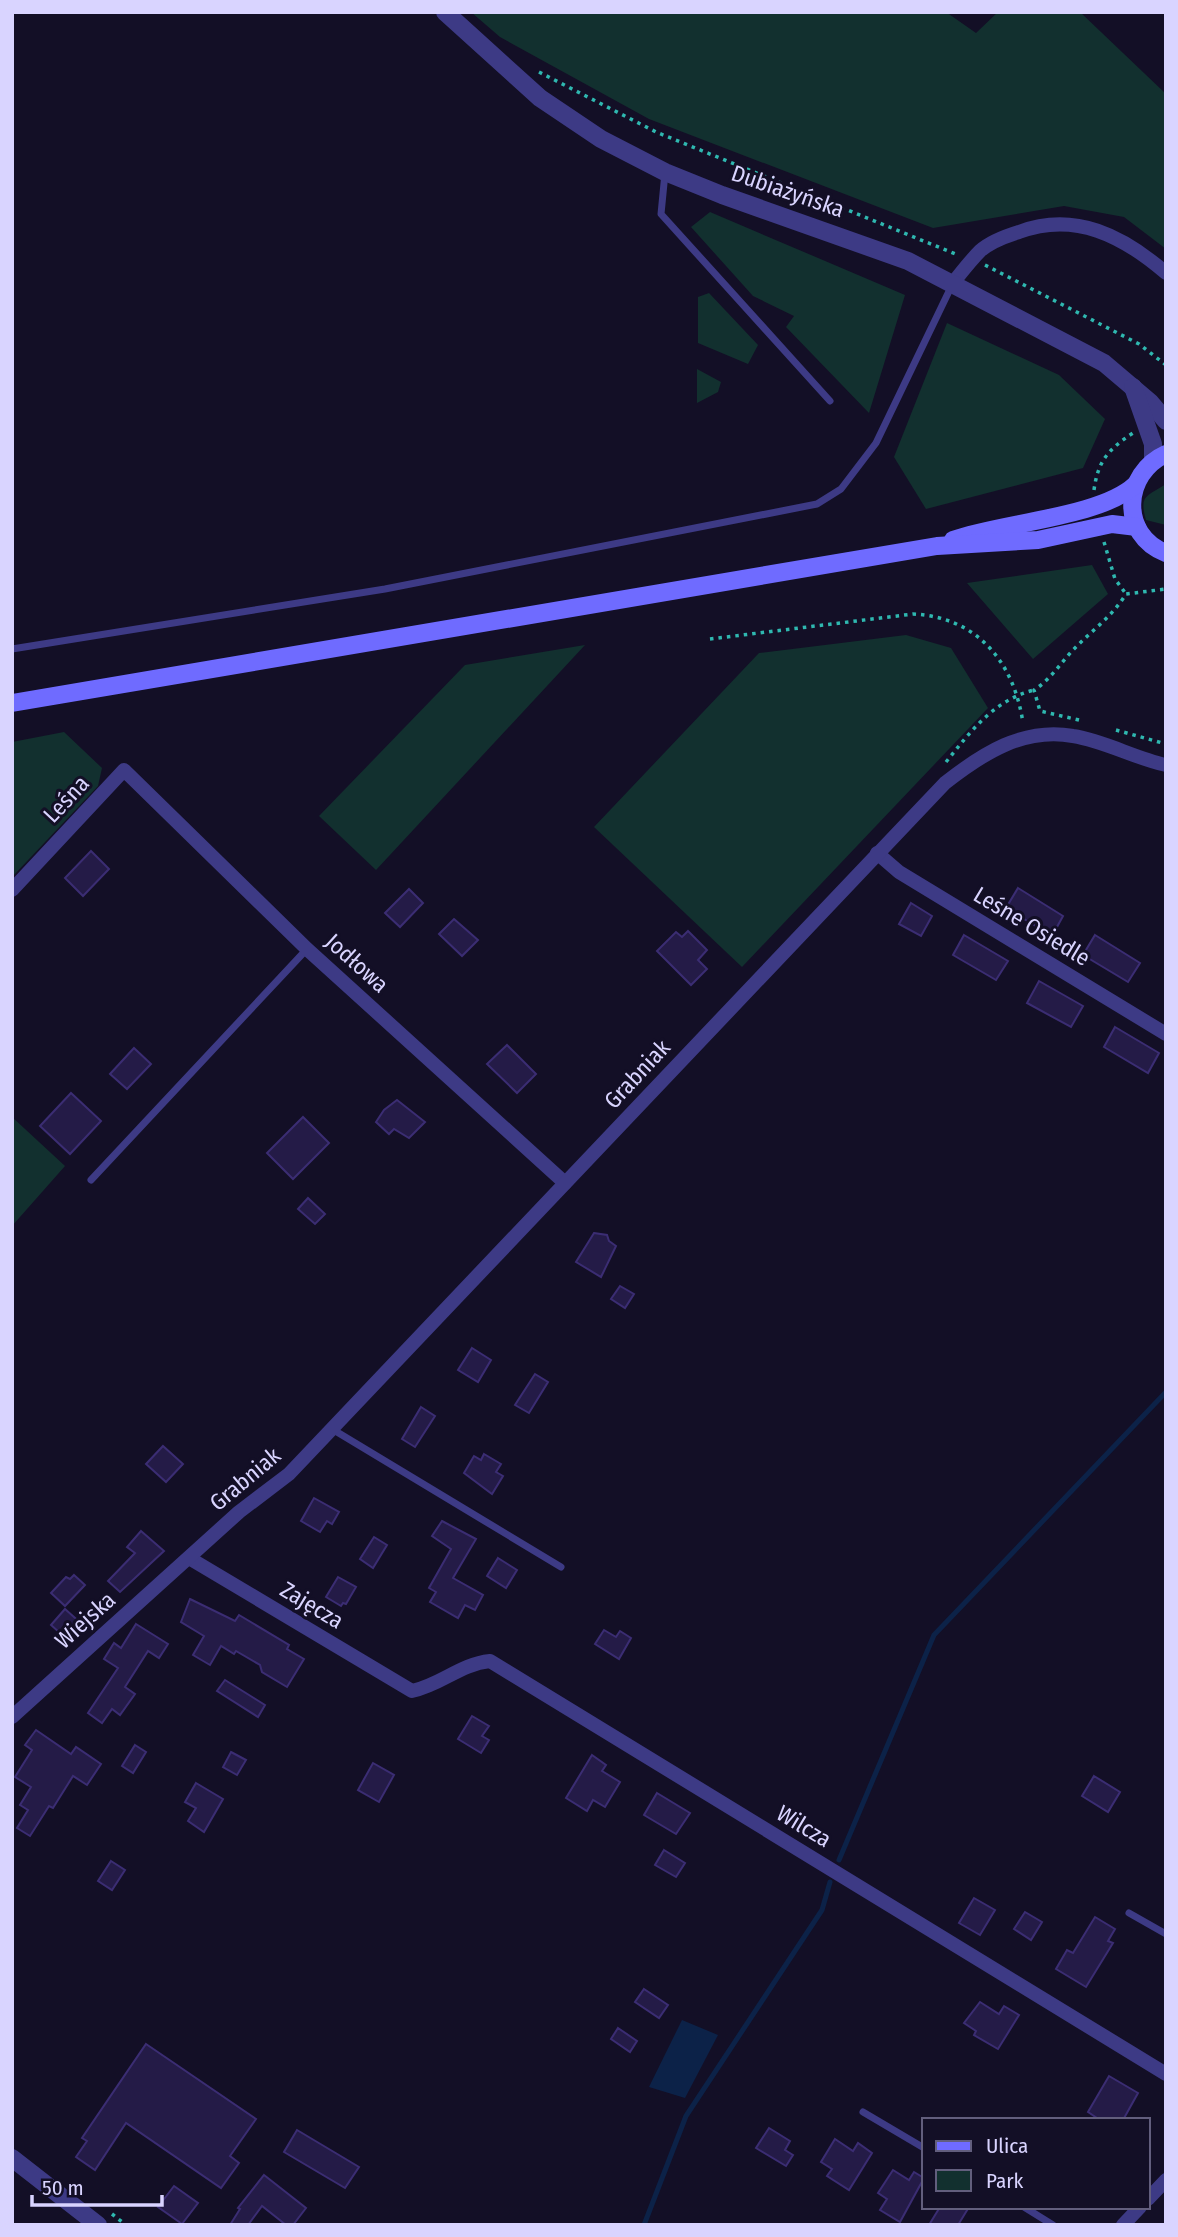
<svg xmlns="http://www.w3.org/2000/svg" width="1178" height="2237" viewBox="0 0 1178 2237" font-family="'Fira Sans Condensed',sans-serif">
	<style>
		.green { fill: #12302f }
		.water { fill: #0c2248 }
		.lines { fill: none; stroke-linecap: round; stroke-linejoin: round }
		.stream { stroke: #0c2248; stroke-width: 5 }
		.building { fill: #241b47; stroke: #3b2d73; stroke-width: 2 }
		.path { stroke: #2fb8b0; stroke-width: 3.5; stroke-dasharray: 3.5 5; stroke-linecap: butt }
		.service { stroke: #3d3a85; stroke-width: 7 }
		.minor { stroke: #3d3a85; stroke-width: 14 }
		.tertiary { stroke: #3d3a85; stroke-width: 18 }
		.secondary { stroke: #6f6bff; stroke-width: 18 }
		.labels { text-anchor: middle; dominant-baseline: central; stroke-width: 6; stroke-linejoin: round; paint-order: stroke }
		.street-label { font-size: 23px; fill: #d9d4ff; stroke: #130f26 }
	</style>
	<rect width="100%" height="100%" fill="#130f26"/>
	<g class="green">
		<path d="M471,12H946L976,33L998,12H1080L1166,94V249L1124,217L1064,206L933,228L649,119L500,37Z"/>
		<path d="M710,212L905,295L869,413L786,327L794,316L753,296L691,227Z"/>
		<path d="M709,293L758,345L748,364L698,343V297Z"/>
		<path d="M947,323L1059,375L1105,419L1083,468L926,509L894,457Z"/>
		<path d="M697,369L721,382L718,392L697,403Z"/>
		<path d="M1166,484V525L1146,520C1139,495 1146,497 1166,484Z"/>
		<path d="M1092,565L1108,594L1033,659L967,583Z"/>
		<path d="M906,635L951,648L988,708L742,967L594,827L759,653Z"/>
		<path d="M585,645L376,870L319,816L465,665Z"/>
		<path d="M64,732L102,768L98,786L12,877V742Z"/>
		<path d="M12,1117L65,1166L12,1226Z"/>
	</g>
	<path class="water" d="M682,2020L718,2035L685,2098L649,2087Z"/>
	<g class="lines">
		<g class="stream">
			<path d="M839,1860L934,1635L1166,1392"/>
			<path d="M644,2225L686,2116L822,1910L830,1882"/>
		</g>
	</g>
	<g class="building">
		<path d="M91,851L109,869L83,896L65,878Z"/>
		<path d="M1018,888L1063,916L1052,936L1006,908Z"/>
		<path d="M409,889L423,903L400,927L385,913Z"/>
		<path d="M911,903L932,916L921,936L899,924Z"/>
		<path d="M454,919L478,940L462,956L439,934Z"/>
		<path d="M688,931L707,950L698,960L707,969L691,985L657,951L676,932L682,937Z"/>
		<path d="M964,935L1008,961L996,980L953,955Z"/>
		<path d="M1095,935L1140,963L1128,982L1083,955Z"/>
		<path d="M1039,981L1083,1006L1071,1027L1027,1003Z"/>
		<path d="M1115,1027L1159,1053L1148,1073L1104,1047Z"/>
		<path d="M507,1045L536,1074L517,1093L487,1064Z"/>
		<path d="M134,1048L151,1064L127,1089L110,1074Z"/>
		<path d="M71,1093L101,1121L70,1154L40,1126Z"/>
		<path d="M397,1100L425,1122L409,1138L394,1129L389,1134L376,1122L384,1110Z"/>
		<path d="M303,1117L329,1143L293,1179L267,1153Z"/>
		<path d="M308,1198L325,1214L315,1224L298,1209Z"/>
		<path d="M594,1233L607,1235L609,1241L616,1246L601,1277L576,1262Z"/>
		<path d="M620,1286L634,1294L625,1308L611,1299Z"/>
		<path d="M472,1348L491,1360L478,1382L458,1370Z"/>
		<path d="M535,1374L548,1382L529,1413L515,1405Z"/>
		<path d="M421,1407L435,1416L415,1447L402,1439Z"/>
		<path d="M163,1446L183,1464L166,1482L146,1464Z"/>
		<path d="M484,1454L501,1464L496,1472L503,1476L492,1494L464,1473L474,1456L481,1460Z"/>
		<path d="M314,1498L339,1512L332,1524L327,1521L320,1532L301,1521Z"/>
		<path d="M442,1521L476,1539L453,1578L483,1595L475,1610L465,1605L458,1618L430,1602L436,1592L429,1588L451,1549L432,1536Z"/>
		<path d="M141,1531L164,1551L120,1592L108,1581L135,1553L127,1547Z"/>
		<path d="M374,1537L387,1545L373,1568L360,1559Z"/>
		<path d="M498,1558L517,1570L506,1588L487,1576Z"/>
		<path d="M74,1575L85,1585L65,1606L51,1593L66,1577L70,1579Z"/>
		<path d="M338,1577L356,1587L346,1604L343,1603L341,1606L326,1597Z"/>
		<path d="M190,1599L235,1621L239,1615L289,1645L287,1649L304,1659L287,1687L262,1672L260,1665L236,1651L234,1654L221,1646L210,1665L193,1655L204,1636L181,1622Z"/>
		<path d="M65,1609L83,1625L69,1641L51,1625Z"/>
		<path d="M136,1624L168,1644L159,1658L148,1651L125,1687L135,1694L120,1715L112,1709L102,1723L88,1713L118,1668L104,1659L114,1643L121,1648Z"/>
		<path d="M604,1630L616,1637L620,1631L631,1638L619,1659L595,1644Z"/>
		<path d="M225,1680L265,1705L258,1717L217,1691Z"/>
		<path d="M472,1716L489,1726L482,1736L489,1740L481,1753L458,1739Z"/>
		<path d="M36,1730L71,1754L76,1747L101,1764L87,1785L73,1776L53,1808L49,1806L30,1836L17,1828L28,1810L20,1805L31,1787L15,1777L32,1750L25,1745Z"/>
		<path d="M135,1745L146,1752L133,1773L122,1766Z"/>
		<path d="M231,1752L246,1760L237,1775L223,1767Z"/>
		<path d="M592,1755L606,1765L602,1771L620,1782L605,1807L593,1800L587,1811L566,1798Z"/>
		<path d="M373,1763L394,1775L379,1802L358,1790Z"/>
		<path d="M1094,1776L1120,1792L1108,1812L1082,1796Z"/>
		<path d="M196,1783L223,1799L204,1832L188,1821L196,1808L185,1802Z"/>
		<path d="M657,1793L690,1813L676,1834L644,1815Z"/>
		<path d="M664,1850L685,1863L676,1877L655,1865Z"/>
		<path d="M111,1861L125,1870L112,1890L98,1881Z"/>
		<path d="M974,1898L995,1910L980,1935L959,1923Z"/>
		<path d="M1025,1912L1042,1922L1031,1940L1014,1929Z"/>
		<path d="M1095,1917L1115,1929L1108,1941L1113,1943L1086,1987L1056,1969L1067,1950L1073,1953Z"/>
		<path d="M644,1989L668,2005L659,2018L635,2002Z"/>
		<path d="M980,2002L999,2014L1004,2006L1019,2015L998,2049L974,2035L976,2031L964,2023Z"/>
		<path d="M618,2028L637,2041L630,2052L611,2039Z"/>
		<path d="M146,2044L256,2119L230,2156L239,2163L221,2188L126,2123L95,2170L76,2157L87,2141L82,2138Z"/>
		<path d="M1109,2076L1138,2093L1123,2120H1100L1088,2112Z"/>
		<path d="M769,2128L790,2141L785,2150L793,2155L786,2166L756,2148Z"/>
		<path d="M297,2130L359,2167L345,2188L284,2152Z"/>
		<path d="M835,2139L853,2151L858,2143L872,2153L849,2190L827,2176L832,2169L821,2162Z"/>
		<path d="M893,2170L909,2180L914,2172L924,2178L900,2222L880,2210L887,2199L878,2193Z"/>
		<path d="M264,2175L306,2208L293,2225H286L262,2206L248,2225H230L240,2209L238,2208Z"/>
		<path d="M174,2186L198,2203L182,2224L158,2207Z"/>
		<path d="M940,2207H969L958,2225H929Z"/>
	</g>
	<g class="lines">
		<g class="path">
			<path d="M539,72L656,132L958,255"/>
			<path d="M985,265L1139,344L1166,365"/>
			<path d="M1094,490C1098,460 1109,449 1133,433"/>
			<path d="M1104,542L1115,579L1126,594"/>
			<path d="M710,639L913,614C977,617 1014,662 1023,723"/>
			<path d="M1079,720L1040,711L1034,690C1050,680 1060,664 1073,650C1091,631 1112,617 1126,594L1166,589"/>
			<path d="M1116,730L1166,744"/>
			<path d="M946,762C971,731 994,700 1034,690"/>
			<path d="M112,2214L126,2225"/>
		</g>
		<g class="service">
			<path d="M665,173L661,214L830,401"/>
			<path d="M12,649L385,589L817,504L841,489L876,443L952,285"/>
			<path d="M91,1180L307,949"/>
			<path d="M332,1429L561,1567"/>
			<path d="M1129,1913L1166,1934"/>
			<path d="M863,2112L924,2148"/>
			<path d="M1024,2207L1053,2225"/>
		</g>
		<g class="minor">
			<path d="M952,284C961,273 970,261 980,251C990,242 1006,236 1019,232C1075,211 1123,236 1166,273"/>
			<path d="M877,853L899,872L1166,1034"/>
			<path d="M12,890L124,770L307,949L565,1183"/>
			<path d="M189,1558L412,1691C441,1685 460,1664 490,1661L1166,2074"/>
			<path d="M12,1717L239,1512L289,1474L945,783C982,754 1023,727 1073,736C1105,741 1134,758 1166,765"/>
			<path d="M1148,2199L1166,2180"/>
			<path d="M1123,2225L1140,2207"/>
		</g>
		<g class="tertiary">
			<path d="M445,12L540,98L601,139L665,172L722,195L908,261L1104,363L1150,402L1166,421"/>
			<path d="M1133,387L1153,444V460"/>
			<path d="M12,2158L98,2225"/>
		</g>
		<g class="secondary">
			<path d="M1166,454C1123,473 1119,535 1166,553"/>
			<path d="M953,540C1000,523 1101,517 1135,485"/>
			<path d="M12,703L937,546L1038,540L1112,524L1137,527"/>
		</g>
	</g>
	<g class="labels">
		<g class="street-label">
			<text transform="translate(788 191) rotate(19)">Dubiażyńska</text>
			<text transform="translate(66 799) rotate(-47)">Leśna</text>
			<text transform="translate(1032 926) rotate(31)">Leśne Osiedle</text>
			<text transform="translate(357 963) rotate(42)">Jodłowa</text>
			<text transform="translate(637 1074) rotate(-47)">Grabniak</text>
			<text transform="translate(245 1479) rotate(-40)">Grabniak</text>
			<text transform="translate(312 1605) rotate(31)">Zajęcza</text>
			<text transform="translate(85 1620) rotate(-42)">Wiejska</text>
			<text transform="translate(804 1826) rotate(31)">Wilcza</text>
		</g>
	</g>
	<rect width="1178" height="2237" fill="none" stroke="#d9d4ff" stroke-width="28"/>
	<rect x="922" y="2118" width="228" height="91" fill="#130f26" stroke="#625e7d" stroke-width="2"/>
	<rect x="936" y="2141" width="35" height="10" fill="#6f6bff" stroke="#625e7d" stroke-width="2"/>
	<text x="986" y="2153" font-size="21" fill="#d9d4ff">Ulica</text>
	<rect x="936" y="2170" width="35" height="21" fill="#12302f" stroke="#625e7d" stroke-width="2"/>
	<text x="986" y="2188" font-size="21" fill="#d9d4ff">Park</text>
	<path d="M32 2195v10h130v-10" fill="none" stroke="#d9d4ff" stroke-width="3.5"/>
	<text x="42" y="2195" font-size="21" fill="#d9d4ff" stroke="#130f26" stroke-width="5" paint-order="stroke">50 m</text>
</svg>
